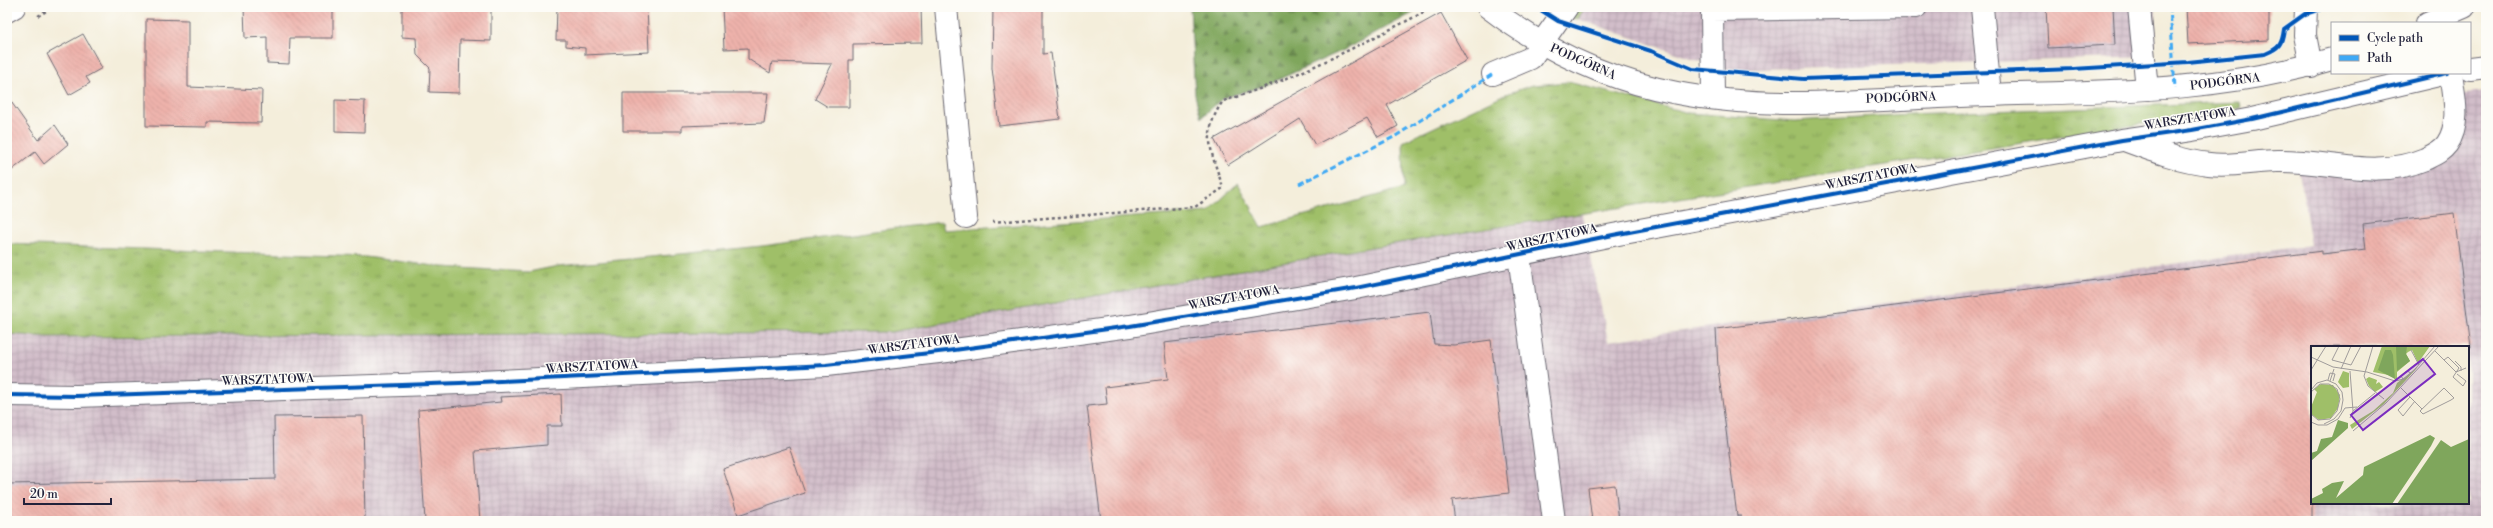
<svg xmlns="http://www.w3.org/2000/svg" width="2493" height="528" viewBox="0 0 2493 528" font-family="'Libre Bodoni',serif">
	<style>
		.industrial { fill: url(#industrial-grid); fill-rule: evenodd }
		.grass { fill: url(#grass-tufts); stroke: #607052 }
		.forest { fill: url(#forest-firs); stroke: #50644c }
		.building { fill: url(#building-back-hatch) }
		.lines { fill: none; stroke-linecap: round; stroke-linejoin: round }
		.minor-casing { stroke: #6c6973; stroke-width: 24 }
		.path { stroke: #6c6973; stroke-width: 2.5; stroke-dasharray: 3 3; stroke-linecap: butt }
		.minor { stroke: #fff; stroke-width: 22 }
		.quiet { stroke: #3fa9f5; stroke-width: 3; stroke-dasharray: 6 3; stroke-linecap: butt }
		.cycleway-casing { stroke: #fdfcf7; stroke-width: 6 }
		.cycleway { stroke: #0057b8; stroke-width: 4 }
		.labels { text-anchor: middle; dominant-baseline: central; stroke-width: 3; stroke-linejoin: round; paint-order: stroke }
		.street-label { font-size: 12px; fill: #22223b; stroke: #fdfcf7 }
		.inset-road { fill: none; stroke: #a09c9b; stroke-width: 1 }
		.view { fill: #7b2cbf; fill-opacity: 0.15; stroke: #7b2cbf; stroke-width: 2 }
		.inset-edge { fill: none; stroke: #22223b; stroke-width: 2 }
	</style>
	<defs>
		<pattern id="industrial-grid" width="8" height="8" patternUnits="userSpaceOnUse"><rect width="8" height="8" fill="#d1bdc9"/><path d="M0 4h8M4 0v8" fill="none" stroke="#b3a2ae"/></pattern>
		<pattern id="grass-tufts" width="24" height="20" patternUnits="userSpaceOnUse"><rect width="24" height="20" fill="#9fbf68"/><path d="M3 7l-1-3M5 7V3M7 7l1-3M15 17l-1-3M17 17v-4M19 17l1-3" fill="none" stroke="#819b57"/></pattern>
		<pattern id="forest-firs" width="22" height="20" patternUnits="userSpaceOnUse"><rect width="22" height="20" fill="#7fa65c"/><path d="M5 1l3.5 6h-7zM16 11l3.5 6h-7z" fill="#68874d"/></pattern>
		<pattern id="building-back-hatch" width="6" height="6" patternUnits="userSpaceOnUse"><rect width="6" height="6" fill="#eeb2ab"/><path d="M-1 5l2 2M0 0l6 6M5-1l2 2" fill="none" stroke="#cc9994"/></pattern>
	</defs>
	<rect width="100%" height="100%" fill="#fdfcf7"/>
	<filter id="ink" filterUnits="userSpaceOnUse"><feTurbulence type="fractalNoise" baseFrequency=".025" numOctaves="2"/><feDisplacementMap in="SourceGraphic" scale="8" xChannelSelector="R" yChannelSelector="G"/><feConvolveMatrix kernelMatrix="1 2 1 2 8 2 1 2 1" color-interpolation-filters="sRGB"/></filter>
	<filter id="wash" filterUnits="userSpaceOnUse"><feTurbulence type="fractalNoise" baseFrequency=".012" numOctaves="4" result="noise"/><feDisplacementMap in="SourceGraphic" scale="16" xChannelSelector="R" yChannelSelector="G"/><feGaussianBlur stdDeviation="0.9" result="paint"/><feColorMatrix in="noise" values="0 0 0 0 0 0 0 0 0 0 0 0 0 0 0 0 0 1.4 0 .05"/><feComposite in="paint" operator="in"/></filter>
	<g filter="url(#wash)">
		<rect width="100%" height="100%" fill="#f4eedb"/>
		<g class="industrial">
			<path d="M1585,7H2156L2153,57L1726,70L1578,19Z"/>
			<path d="M2486,92V521H7V334L48,337L891,332L1361,249L1582,214L1608,341L2311,245L2298,163L2317,164L2439,152L2454,95ZM2312,347H2468V503H2312Z"/>
		</g>
		<g class="grass">
			<path d="M1548,7H1585L1578,19L1571,18Z"/>
			<path d="M1568,82L1689,113L1795,121L1909,114L2240,102L2241,108L1361,249L891,332L48,337L7,334V244L366,257L443,267L529,272L558,266L762,246L942,222L944,230L1208,212L1238,183L1262,227L1404,188L1403,142L1503,95L1533,85Z"/>
		</g>
		<path class="forest" d="M1190,7H1424L1346,49L1264,86L1223,98L1201,118L1195,95Z"/>
		<g id="blocks">
			<g class="building">
				<path d="M244,7H333V38H290L289,64L267,63V37L245,38Z"/>
				<path d="M402,7H491V41L460,40L459,93L429,92L430,68L417,55L416,38L402,37Z"/>
				<path d="M557,7H647L649,52L585,55V48L566,46V40H556Z"/>
				<path d="M722,7H921L922,43L853,44V60H849V107H828L815,99L832,64L772,62L770,73L748,59V48L724,49Z"/>
				<path d="M993,7H1043V54L1051,53L1060,119L999,126L992,68Z"/>
				<path d="M2046,7H2113L2115,45L2048,48Z"/>
				<path d="M2186,7H2269V40L2188,44Z"/>
				<path d="M1441,13L1467,60L1387,105L1398,126L1378,137L1367,118L1315,145L1300,119L1228,165L1214,139Z"/>
				<path d="M146,19L188,20V87L262,90L261,123L207,122V127L146,126Z"/>
				<path d="M83,34L102,68L86,77L90,83L69,95L47,54Z"/>
				<path d="M623,93H768L764,123L682,126V131H623Z"/>
				<path d="M7,96L38,140L55,125L68,144L44,164L35,152L7,174Z"/>
				<path d="M335,100L365,101L364,132L335,131Z"/>
				<path d="M2454,213L2471,347H2312V521H1742L1741,516H1737L1718,368L1716,329L2322,251V254L2366,249L2363,224Z"/>
				<path d="M1430,312L1434,344L1454,345L1491,340L1509,493L1452,500L1455,521H1101L1087,406L1107,404L1105,387L1168,379L1164,343Z"/>
				<path d="M561,394L562,426H547V445L475,451L480,521H425L418,410L501,402L500,397Z"/>
				<path d="M363,416L365,521H7V484L275,479L274,417Z"/>
				<path d="M789,447L805,493L738,515L723,469Z"/>
				<path d="M1615,485L1619,521H1592L1588,488Z"/>
			</g>
		</g>
	</g>
	<g filter="url(#ink)">
		<use href="#blocks" fill-opacity="0" stroke="#6c6973" stroke-width="1"/>
		<g class="lines">
			<defs>
				<g id="minor">
					<path d="M946,7L966,217"/>
					<path d="M1488,7C1544,50 1608,80 1677,93C1769,111 1867,100 1960,96C2085,91 2211,95 2332,59"/>
					<path d="M1982,7L1990,95"/>
					<path d="M2139,7L2147,89"/>
					<path d="M2306,7L2305,35L2311,66"/>
					<path d="M7,11L14,7"/>
					<path d="M2427,23L2464,7"/>
					<path d="M2470,69L2486,67"/>
					<path d="M1493,74L1531,58L1567,7"/>
					<path d="M1713,97L1712,10L1916,7"/>
					<path d="M2127,141C2154,151 2181,161 2209,164C2231,167 2256,161 2278,161C2330,160 2375,180 2425,159C2433,155 2441,152 2447,144C2461,124 2454,96 2451,73"/>
					<path d="M1519,255L1554,521"/>
					<path d="M7,395L77,396L460,383L826,365L947,351L1130,326L1356,288L1613,235L2122,140L2192,130L2252,119L2447,73"/>
				</g>
			</defs>
			<use href="#minor" class="minor-casing"/>
			<g class="path">
				<path d="M38,16L53,7"/>
				<path d="M992,222L1195,207L1223,188C1212,153 1200,134 1223,101C1297,79 1365,42 1434,7"/>
			</g>
			<use href="#minor" class="minor"/>
			<g class="quiet">
				<path d="M2170,7L2175,88"/>
				<path d="M1299,184L1394,137L1493,74"/>
			</g>
			<defs>
				<g id="cycleway">
					<path d="M1536,7L1558,21L1651,51L1693,69L1803,79L2073,69L2188,62L2265,54C2280,48 2282,44 2284,29L2305,14L2327,7"/>
					<path d="M7,395L77,396L460,383L826,365L947,351L1130,326L1356,288L1613,235L2122,140L2192,130L2252,119L2447,73"/>
				</g>
			</defs>
			<use href="#cycleway" class="cycleway-casing"/>
			<use href="#cycleway" class="cycleway"/>
		</g>
	</g>
	<g class="labels">
		<g class="street-label">
			<text transform="translate(1583 62) rotate(24)">PODGÓRNA</text>
			<text transform="translate(2225 82) rotate(-7)">PODGÓRNA</text>
			<text transform="translate(1901 98) rotate(-2)">PODGÓRNA</text>
			<text transform="translate(2190 119) rotate(-9)">WARSZTATOWA</text>
			<text transform="translate(1871 177) rotate(-11)">WARSZTATOWA</text>
			<text transform="translate(1552 238) rotate(-12)">WARSZTATOWA</text>
			<text transform="translate(1234 298) rotate(-10)">WARSZTATOWA</text>
			<text transform="translate(914 345) rotate(-7)">WARSZTATOWA</text>
			<text transform="translate(592 367) rotate(-3)">WARSZTATOWA</text>
			<text transform="translate(268 380) rotate(-2)">WARSZTATOWA</text>
		</g>
	</g>
	<g transform="translate(2311 346)">
		<rect width="158" height="158" fill="#f4eedb"/>
		<path d="M71,0H119L107,17L101,4L97,6L95,8L99,15L86,26V34H84L83,30L62,26ZM107,21L73,58L41,83L39,79L62,65L82,47L86,37ZM32,25L38,27V41L32,42L27,36Z" fill="#9fbf68"/>
		<path d="M85,0H96L95,8L99,15L86,25ZM74,4H80L82,9L84,33L67,24ZM27,74L37,77V82L0,115V107L6,105L10,93L21,91ZM119,89L124,92L120,100L81,158H0V153L12,147L11,143L21,137L33,135L25,152L52,129L53,121ZM158,93V158H86L130,94L140,101Z" fill="#7fa65c"/>
		<path d="M58,31L66,34L65,38L68,36L72,41L64,46L58,40L55,33ZM10,38L22,39L29,49L27,62L20,72L8,74L0,68V61L6,46L3,43Z" fill="#9fbf68"/>
		<path class="inset-road" d="M28,0L21,14L40,19L50,0M62,0L53,30L57,40L73,53M100,4L108,19M124,5L145,26L155,22M0,11L22,21L56,26L84,35L93,33L105,22L124,0M133,14L137,11L148,22L142,31L152,40L155,35L146,28M144,15L150,21V25M30,23L40,0M0,24L15,0M39,25L42,65L39,72M92,33L90,30L96,25L100,27M17,34L19,27L24,28L22,35M19,35L23,23M90,42L111,63M133,42L143,52L140,54L112,68L109,65ZM0,44L6,37L16,34L25,38L31,46L32,54L30,65L23,73L13,78M0,46L9,38H18L26,43L29,53L26,65L19,73L7,74L0,68M99,51L87,64L92,70L104,55M42,65L64,47M0,76L7,79H16L27,73L34,62L46,61M42,85L75,57L128,0"/>
		<path class="view" d="M112,13L124,28L52,84L40,69Z"/>
		<rect width="158" height="158" class="inset-edge"/>
	</g>
	<rect width="2493" height="528" fill="none" stroke="#fdfcf7" stroke-width="24"/>
	<rect x="2331" y="22" width="140" height="52" fill="#fdfcf7" stroke="#a5a5ac"/>
	<rect x="2339" y="35" width="20" height="6" fill="#0057b8" stroke="#a5a5ac"/>
	<text x="2367" y="42" font-size="12" fill="#22223b">Cycle path</text>
	<rect x="2339" y="55" width="20" height="6" fill="#3fa9f5" stroke="#a5a5ac"/>
	<text x="2367" y="62" font-size="12" fill="#22223b">Path</text>
	<path d="M24 498v6h87v-6" fill="none" stroke="#22223b" stroke-width="2"/>
	<text x="30" y="498" font-size="12" fill="#22223b" stroke="#fdfcf7" stroke-width="3" paint-order="stroke">20 m</text>
</svg>
